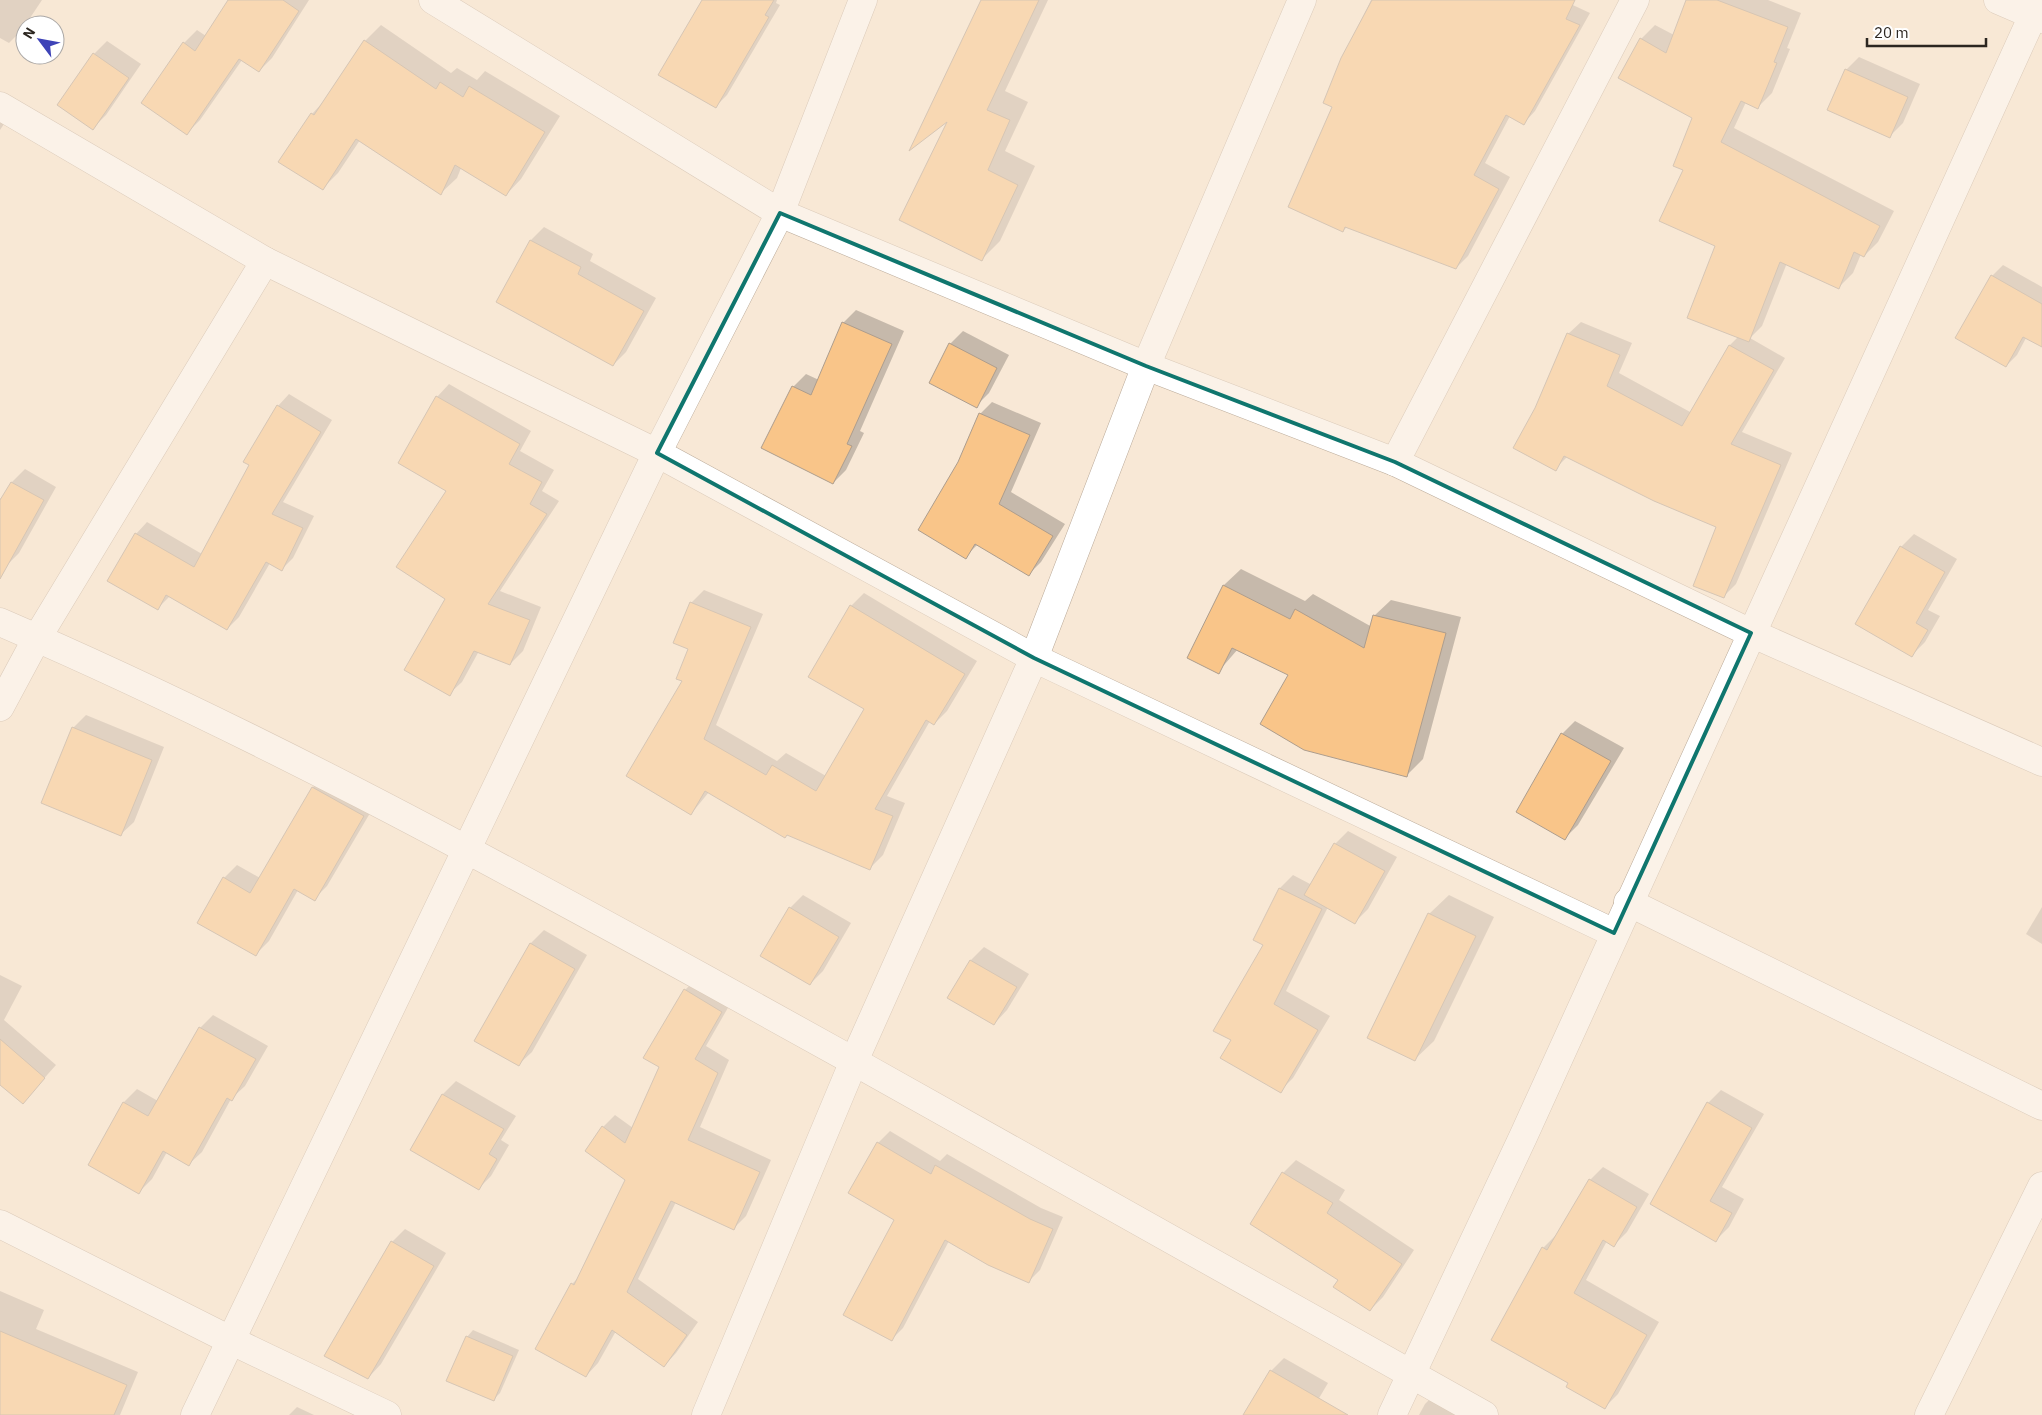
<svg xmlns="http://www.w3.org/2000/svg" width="2042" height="1415" viewBox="0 0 2042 1415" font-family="'IBM Plex Sans',sans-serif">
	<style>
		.shadow { fill: #0003 }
		.building { fill: #f9c589; stroke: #ad9d8d }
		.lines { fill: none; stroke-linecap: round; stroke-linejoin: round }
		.street-casing { stroke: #baaa99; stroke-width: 29 }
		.street { stroke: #fff; stroke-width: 28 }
		.marked { fill: none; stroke: #0f766e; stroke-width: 4; stroke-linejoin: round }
	</style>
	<rect width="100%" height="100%" fill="#f8e8d6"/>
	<g class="shadow">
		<path d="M0,0H42L22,30L9,43L0,38Z"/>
		<path d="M230,0H309L272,58L259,71L242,60L200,120L187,133L184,43L197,30L206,36Z"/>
		<path d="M703,0H777L776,3L780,5L727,95L715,107Z"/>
		<path d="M982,0H1048L1005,91L1028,102L1005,151L1035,166L1000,241L982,259Z"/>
		<path d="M1371,0H1562L1590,13L1535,111L1524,123L1510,116L1485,163L1510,177L1468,256L1456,268L1347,227L1343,231L1334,107L1342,59Z"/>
		<path d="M1687,0H1768L1801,13L1787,48L1790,49L1772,93L1758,107L1746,102L1734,128L1894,211L1878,242L1864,256L1861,254L1853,273L1839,287L1787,263L1762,326L1750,338L1785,358L1742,432L1792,453L1736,584L1724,596L1718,527L1568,456L1555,469L1536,409L1568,334L1581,322L1632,343L1619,373L1692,413L1730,345L1739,336L1716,246L1685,169L1694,118L1641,39L1655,25L1674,35Z"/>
		<path d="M381,25L451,73L457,68L477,80L485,71L560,116L521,179L506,195L461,168L457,178L441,193L360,140L338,173L322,189L312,114L325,100L365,41Z"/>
		<path d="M107,41L141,64L106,115L93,128L94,54Z"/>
		<path d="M1859,57L1920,84L1903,123L1890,136L1846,70Z"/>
		<path d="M0,117L6,121L0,130Z"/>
		<path d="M544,227L593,254L590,261L656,298L626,352L613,365L498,302L531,240Z"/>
		<path d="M2003,265L2042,287V345L2026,338L2017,355L2006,366L1992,276Z"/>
		<path d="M856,310L904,331L860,431L864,433L846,470L833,483L793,387L806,374L819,380L843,323Z"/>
		<path d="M963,331L1009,355L989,393L976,406L950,344Z"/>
		<path d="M449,384L531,431L520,451L554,470L542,491L559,501L500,591L541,607L523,651L510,664L479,651L462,682L449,694L447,598L448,490L437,397Z"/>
		<path d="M289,394L332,420L283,502L314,516L293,558L282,569L270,563L239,617L227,629L170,596L158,608L136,534L147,522L202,554L251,465L278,406Z"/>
		<path d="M992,402L1041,423L1011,492L1065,524L1041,562L1029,574L978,544L965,557L960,462L980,414Z"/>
		<path d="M25,469L56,487L19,553L6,566L0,562V498L2,499L12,482Z"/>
		<path d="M1914,534L1957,559L1928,610L1940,616L1925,642L1912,655L1901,547Z"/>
		<path d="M1241,569L1305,601L1313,594L1372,627L1374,616L1391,600L1461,617L1423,759L1406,776L1289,675L1238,649L1218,672L1189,657L1224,585Z"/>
		<path d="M704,590L763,614L716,725L777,761L786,753L826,776L865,709L851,606L864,593L977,661L947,711L934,724L930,721L887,796L905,803L883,855L870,868L709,792L691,814L683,681L690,649L691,603Z"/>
		<path d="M86,715L164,747L134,822L120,835L73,728Z"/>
		<path d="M1575,721L1624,748L1578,825L1565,838L1518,811L1562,734Z"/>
		<path d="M326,774L376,803L327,886L314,899L298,890L269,941L256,954L224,878L237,865L260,878L313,787Z"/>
		<path d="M1348,831L1397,857L1368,909L1355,922L1328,907L1286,991L1330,1016L1293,1078L1280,1091L1232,1040L1265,944L1254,939L1280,888L1293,875L1312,885L1335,844Z"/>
		<path d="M803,895L851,923L823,971L810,984L790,908Z"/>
		<path d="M1449,895L1494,917L1434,1041L1414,1060L1429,914Z"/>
		<path d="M2042,907V944L2026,934Z"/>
		<path d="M544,930L587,955L532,1052L518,1065L475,1040L531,943Z"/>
		<path d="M984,947L1029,974L1007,1010L994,1024L971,960Z"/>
		<path d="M0,975L22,986L4,1020L56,1065L23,1102L0,1084Z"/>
		<path d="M697,978L733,999L706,1046L729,1060L700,1127L771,1160L746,1216L734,1228L676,1202L638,1279L698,1322L676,1353L664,1366L616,1331L598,1363L586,1376L572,1284L579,1277L627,1179L603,1127L615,1115L633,1128L660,1067L685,990Z"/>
		<path d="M213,1015L268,1046L245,1086L231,1099L202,1152L189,1164L167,1152L152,1179L139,1192L90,1165L124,1102L137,1089L158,1101L200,1028Z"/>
		<path d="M456,1081L516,1116L501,1140L509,1145L491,1176L478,1189L411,1149L443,1094Z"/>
		<path d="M1721,1090L1764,1114L1722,1187L1744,1199L1729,1227L1716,1240L1651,1203L1708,1103Z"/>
		<path d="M890,1131L940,1161L947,1154L1041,1208L1063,1217L1040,1270L1029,1281L949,1241L903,1328L892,1339L896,1220L878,1143Z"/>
		<path d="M1296,1160L1345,1190L1339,1200L1414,1250L1383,1297L1370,1310L1340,1279L1251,1224L1283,1173Z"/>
		<path d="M1603,1167L1649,1194L1627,1232L1614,1245L1607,1241L1586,1280L1659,1322L1618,1394L1605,1407L1570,1383L1492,1340L1543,1248L1556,1235L1590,1180Z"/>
		<path d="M405,1229L446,1253L381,1364L368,1378L392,1242Z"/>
		<path d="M0,1291L44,1310L36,1329L138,1372L120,1415H0Z"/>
		<path d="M473,1330L519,1350L500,1393L494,1399L467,1337Z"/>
		<path d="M1284,1358L1328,1383L1309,1415H1245L1271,1371Z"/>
		<path d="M1438,1391L1483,1415H1419L1425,1404Z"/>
		<path d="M297,1407L314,1415H289Z"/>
	</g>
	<g class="building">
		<path d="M228,0H283L299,11L259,72L239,59L187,135L141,103L183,42L195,51Z"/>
		<path d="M702,0H774L765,15L769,17L716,108L658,75Z"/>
		<path d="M981,0H1039L987,110L1010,120L988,170L1018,185L982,261L899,220L947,122L909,151Z"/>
		<path d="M1372,0H1575L1566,19L1580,25L1524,125L1506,115L1474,175L1499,189L1456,269L1345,227L1343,232L1288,207L1332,107L1323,103L1341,58Z"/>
		<path d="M1686,0H1717L1788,27L1774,62L1777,63L1758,109L1741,101L1721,142L1880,226L1864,257L1854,252L1839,289L1780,262L1749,342L1687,318L1715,246L1659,221L1683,170L1673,166L1692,118L1618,78L1640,38L1666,53Z"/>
		<path d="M364,40L436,89L440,82L463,97L469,86L545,132L506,196L455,165L441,195L356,139L323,190L278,162L311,113L314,115Z"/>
		<path d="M93,53L129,78L93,130L57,105Z"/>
		<path d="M1845,69L1908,97L1890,138L1827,110Z"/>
		<path d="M530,240L581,267L578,274L644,311L613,366L496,302Z"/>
		<path d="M1991,275L2042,304V347L2023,337L2006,367L1955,338Z"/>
		<path d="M842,322L892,344L847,444L852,446L833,484L761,448L792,386L811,395Z"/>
		<path d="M1567,333L1620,355L1607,386L1682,426L1729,345L1774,370L1731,444L1781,465L1724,598L1693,586L1716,527L1654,501L1564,456L1556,471L1513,448L1535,408Z"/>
		<path d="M949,343L997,368L977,408L929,383Z"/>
		<path d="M436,396L520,444L509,464L542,482L530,504L547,514L488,604L530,620L510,665L474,651L450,696L404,670L445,599L396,567L446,491L398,463Z"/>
		<path d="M277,405L321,432L272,514L303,528L282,571L266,562L227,630L166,595L158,610L107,581L135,533L194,567L249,465L243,462Z"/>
		<path d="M979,413L1030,435L999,504L1053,536L1029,576L975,544L966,559L918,530L958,462Z"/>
		<path d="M11,482L44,500L0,579V500Z"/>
		<path d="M1900,546L1945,572L1916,623L1928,630L1912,657L1855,624Z"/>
		<path d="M1223,585L1290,619L1295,609L1364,648L1373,615L1446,633L1407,777L1304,750L1260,724L1288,675L1232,648L1219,674L1187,658Z"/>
		<path d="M690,602L751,627L704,739L766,775L772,765L816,791L864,709L808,677L850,605L965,674L934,725L926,720L875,809L893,816L870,870L787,835L785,838L705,791L691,815L626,776L682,681L676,679L688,649L673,643Z"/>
		<path d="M72,727L152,760L121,836L41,803Z"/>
		<path d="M1561,733L1611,761L1565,840L1516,812Z"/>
		<path d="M312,787L364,816L315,901L294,889L256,956L197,923L223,877L250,893Z"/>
		<path d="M1334,843L1385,871L1355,924L1304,895Z"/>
		<path d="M1279,888L1322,909L1274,1004L1318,1030L1281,1093L1220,1058L1231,1040L1213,1031L1263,945L1253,940Z"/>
		<path d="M789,907L839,937L810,985L760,956Z"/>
		<path d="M1428,913L1476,936L1415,1061L1367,1038Z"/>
		<path d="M530,943L575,969L519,1066L474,1041Z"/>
		<path d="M970,960L1017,987L994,1025L947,998Z"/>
		<path d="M684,989L722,1012L695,1059L718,1073L688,1140L760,1172L734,1230L671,1201L627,1292L687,1335L664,1367L612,1330L586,1377L535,1349L571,1283L574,1285L625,1180L585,1151L602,1126L625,1143L659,1067L643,1058Z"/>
		<path d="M199,1027L256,1059L232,1101L227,1098L189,1166L163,1151L139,1194L88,1165L123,1102L148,1116Z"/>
		<path d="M0,1039L45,1078L23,1104L0,1085Z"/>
		<path d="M442,1094L504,1129L489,1154L497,1159L479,1190L410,1150Z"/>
		<path d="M1707,1102L1752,1128L1710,1201L1732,1213L1716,1242L1650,1204Z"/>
		<path d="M877,1142L931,1174L935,1165L1030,1219L1053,1229L1029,1283L988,1265L945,1240L892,1341L843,1315L894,1220L848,1193Z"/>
		<path d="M1282,1172L1333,1203L1327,1213L1402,1264L1370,1311L1333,1287L1338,1280L1250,1224Z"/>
		<path d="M1589,1179L1637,1207L1614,1247L1603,1240L1574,1293L1647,1335L1605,1409L1566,1387L1568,1383L1491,1340L1542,1247L1547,1250Z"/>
		<path d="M391,1241L434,1266L368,1379L324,1356Z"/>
		<path d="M0,1331L127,1385L114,1415H0Z"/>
		<path d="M466,1336L513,1356L494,1401L446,1381Z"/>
		<path d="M1270,1370L1348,1415H1243Z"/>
	</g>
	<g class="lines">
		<defs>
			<g id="street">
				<path d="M433,0L780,213L1146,366L1395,462L1751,633L2042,762"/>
				<path d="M1998,0L2042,19"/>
				<path d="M0,106L265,261L657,453L1034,658L1614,933"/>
				<path d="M1395,462L1635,0"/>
				<path d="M0,622C244,727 476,853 709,981C968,1124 1225,1270 1484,1415"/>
				<path d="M0,707L37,638L265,261"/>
				<path d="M1628,902L2042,1106"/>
				<path d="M0,1224L230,1340L387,1415"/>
				<path d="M195,1415L657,453L780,213L863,0"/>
				<path d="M706,1415L854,1061L1034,658L1146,366L1302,0"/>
				<path d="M1392,1415L1523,1137L2040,0"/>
				<path d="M1929,1415L2042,1186"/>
			</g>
		</defs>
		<use href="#street" class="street-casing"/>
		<use href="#street" class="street"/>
	</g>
	<path d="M0 0H2042V1415H0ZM780,213L1146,366L1395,462L1751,633L1614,933L1034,658L657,453Z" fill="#f8e8d6" fill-opacity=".55" fill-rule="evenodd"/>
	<path class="marked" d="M780,213L1146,366L1395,462L1751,633L1614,933L1034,658L657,453Z"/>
	<g transform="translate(40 40) rotate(302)"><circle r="24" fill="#ffffff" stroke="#aba8a6"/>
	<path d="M0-4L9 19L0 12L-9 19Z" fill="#3e43b7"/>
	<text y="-8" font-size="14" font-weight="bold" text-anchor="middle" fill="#2c2620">N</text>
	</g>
	<path d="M1867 38v8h119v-8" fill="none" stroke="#2c2620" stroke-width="2.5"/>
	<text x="1874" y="38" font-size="15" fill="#2c2620" stroke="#ffffff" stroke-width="4" paint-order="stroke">20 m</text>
</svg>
